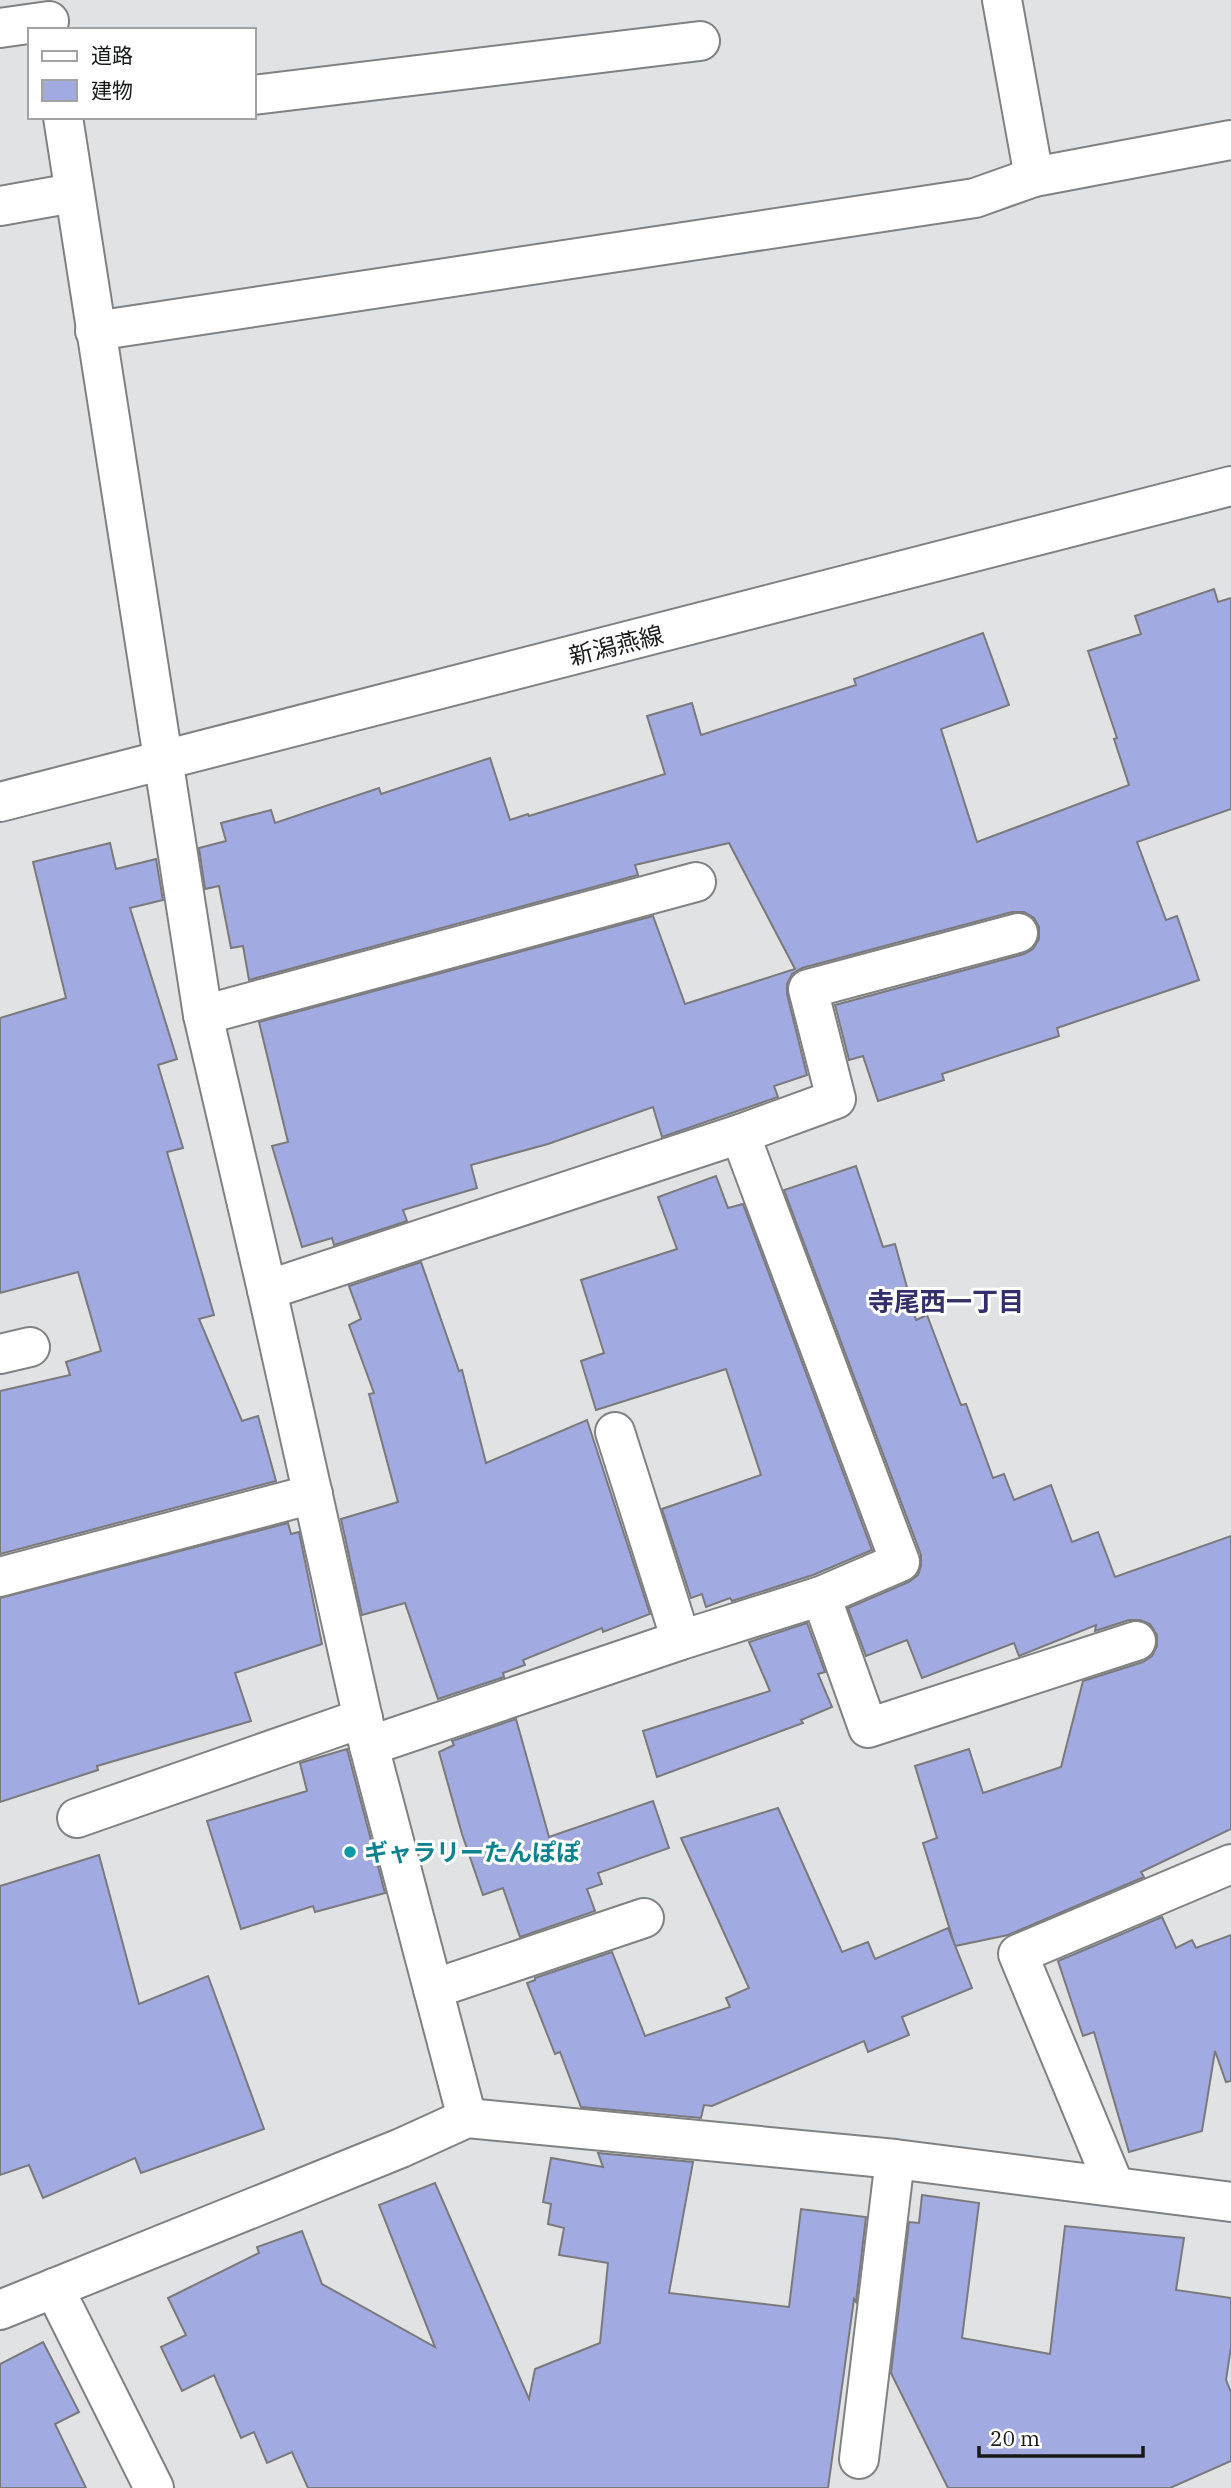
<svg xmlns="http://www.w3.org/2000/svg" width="1231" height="2488" viewBox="0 0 1231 2488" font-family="'IBM Plex Serif','Noto Sans JP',serif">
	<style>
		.building { fill: #a2aae2; stroke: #7a7a7c; stroke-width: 2 }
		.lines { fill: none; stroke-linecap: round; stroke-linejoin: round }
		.street-casing { stroke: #808182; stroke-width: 42 }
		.primary-casing { stroke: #808182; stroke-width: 42 }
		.street { stroke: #fff; stroke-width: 38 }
		.primary { stroke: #fff; stroke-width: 38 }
		.culture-dot { fill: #0f9aa8; stroke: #fff; stroke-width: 2.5 }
		.labels { text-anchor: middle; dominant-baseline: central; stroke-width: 6; stroke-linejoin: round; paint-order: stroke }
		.street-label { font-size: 24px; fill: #181919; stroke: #fff }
		.culture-label { font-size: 24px; font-weight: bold; fill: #0d838f; stroke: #fff; text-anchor: start }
		.neighbourhood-label { font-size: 26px; font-weight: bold; fill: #332f6a; stroke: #fff }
	</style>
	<rect width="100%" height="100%" fill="#e1e2e3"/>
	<g class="building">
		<path d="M1214,589L1218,602L1231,598V809L1137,842L1166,920L1177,916L1199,980L1057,1028L1059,1036L942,1074L944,1080L878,1101L863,1056L849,1060L835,1005L1024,954L1033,949L1039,939V927L1034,918L1024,912H1012L802,968L792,974L787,984V994L807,1075L774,1086L778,1097L662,1137L653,1107L548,1144L471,1165L477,1188L403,1210L407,1221L334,1245L332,1238L302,1247L272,1146L288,1142L259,1022L653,916L685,1004L795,969L729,843L635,865L638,875L249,980L243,946L231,948L219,886L205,889L199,848L226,841L221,823L271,810L275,823L379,788L381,794L490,758L510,820L528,814L529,816L665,774L647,716L692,703L701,735L856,685L854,679L983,633L1009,705L941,729L977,842L1129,785L1114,739L1117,738L1088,651L1141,634L1135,616Z"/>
		<path d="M110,843L116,869L156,859L163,900L130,908L177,1059L158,1065L183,1148L167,1152L214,1315L199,1319L242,1421L258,1416L276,1481L0,1554V1391L70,1375L66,1362L101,1351L78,1272L0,1293V1018L66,998L33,862Z"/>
		<path d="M856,1166L883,1247L895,1244L916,1320L927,1315L961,1405L966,1404L993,1478L1004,1474L1014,1500L1051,1485L1072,1542L1098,1532L1115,1577L1231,1536V1829L1141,1872L1144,1877L1008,1935L955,1946L923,1843L937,1838L915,1766L969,1749L983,1793L1061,1767L1083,1681L1143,1662L1152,1656L1157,1646V1635L1150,1624L1140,1620H1129L1095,1631L1096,1625L1019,1656L1014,1643L922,1678L907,1640L866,1656L848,1608L909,1582L918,1575L921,1566V1555L784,1190Z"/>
		<path d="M716,1176L728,1208L743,1204L872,1550L813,1575L732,1601L730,1598L706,1607L702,1594L691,1598L662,1509L761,1475L726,1369L596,1410L581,1361L604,1353L581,1280L677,1249L658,1197Z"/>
		<path d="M421,1262L459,1371L462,1370L486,1463L587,1420L650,1614L603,1632L602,1628L523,1660L525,1665L503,1673L504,1677L438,1699L405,1603L362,1615L341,1519L398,1502L369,1394L374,1393L349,1325L361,1319L349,1286Z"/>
		<path d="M288,1523L291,1534L299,1532L322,1644L235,1673L251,1721L97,1766L98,1770L0,1802V1598Z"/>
		<path d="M807,1623L825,1672L818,1674L832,1707L801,1720L803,1723L657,1777L643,1731L770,1691L749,1642Z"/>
		<path d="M516,1719L549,1837L653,1801L669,1848L598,1873L602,1884L587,1889L595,1911L520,1937L503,1888L483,1895L462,1834L439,1752L454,1745L452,1741Z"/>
		<path d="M347,1749L385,1893L315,1912L313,1906L241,1929L207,1821L307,1791L300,1763Z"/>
		<path d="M778,1808L842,1952L868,1942L875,1959L948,1928L972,1988L902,2017L909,2035L868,2052L864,2041L712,2106L704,2105L701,2118L581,2107L560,2052L555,2054L527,1983L535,1980V1978L612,1952L645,2036L730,2007L726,1998L749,1988L681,1838Z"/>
		<path d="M99,1855L139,2004L208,1976L264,2129L141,2173L135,2158L43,2198L29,2165L0,2175V1886Z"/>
		<path d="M1162,1917L1176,1948L1192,1940L1196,1948L1231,1935V2081L1226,2082L1215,2051L1202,2131L1129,2152L1094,2032L1083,2036L1058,1961Z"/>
		<path d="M598,2153L693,2162L669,2293L789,2307L801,2209L866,2217L856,2302L854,2299L828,2488H308L292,2452L267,2463L254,2432L241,2438L214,2375L182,2391L161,2347L186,2335L168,2298L259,2253L257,2247L302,2231L322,2284L435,2347L379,2205L435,2183L529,2399L535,2369L600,2343L608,2263L559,2255L564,2228L548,2224L551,2204L543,2202L551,2158L603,2167Z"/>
		<path d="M922,2195L979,2203L962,2338L1050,2354L1065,2226L1184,2238L1176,2290L1231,2298V2347L1226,2380L1231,2392V2461L1170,2488H948L891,2373L909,2222L919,2223Z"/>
		<path d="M43,2342L79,2412L55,2424L86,2488H0V2364Z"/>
	</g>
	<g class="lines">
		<defs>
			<g id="street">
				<path d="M1002,0L1034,177"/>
				<path d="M0,28L49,21"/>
				<path d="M254,95L700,41"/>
				<path d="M63,117L203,1015L267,1290L369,1746L467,2118"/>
				<path d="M0,206L73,193"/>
				<path d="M95,331L975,198L1034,177L1231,140"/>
				<path d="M203,1015L696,882"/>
				<path d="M267,1290L740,1134L836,1099L808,989L1018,933"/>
				<path d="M0,1354L30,1347"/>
				<path d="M615,1432L681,1640"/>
				<path d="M0,1577L313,1494"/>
				<path d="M821,1596L868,1728L1136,1641"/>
				<path d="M369,1746L681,1640L821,1596L900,1562L740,1134"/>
				<path d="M77,1818L363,1718"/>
				<path d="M433,1989L644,1918"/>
				<path d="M1114,2185L1018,1954L1231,1864"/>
				<path d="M54,2288L154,2488"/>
				<path d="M0,2310L401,2148L467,2118L895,2159L1231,2202"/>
				<path d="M859,2459L895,2159"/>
			</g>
			<path id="primary" d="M0,802L1231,486"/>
		</defs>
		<use href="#street" class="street-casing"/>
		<use href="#primary" class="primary-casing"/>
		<use href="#street" class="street"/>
		<use href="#primary" class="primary"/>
	</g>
	<circle class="culture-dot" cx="350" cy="1852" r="7"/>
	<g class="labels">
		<g class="street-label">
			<text transform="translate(616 645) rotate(-14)">新潟燕線</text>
		</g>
		<g class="culture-label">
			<text x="364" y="1852">ギャラリーたんぽぽ</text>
		</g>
		<g class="neighbourhood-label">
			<text x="946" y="1301">寺尾西一丁目</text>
		</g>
	</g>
	<rect x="28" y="28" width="228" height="91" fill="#ffffff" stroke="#a3a3a3" stroke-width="2"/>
	<rect x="42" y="51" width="35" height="10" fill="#ffffff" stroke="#a3a3a3" stroke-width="2"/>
	<text x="91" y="63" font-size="21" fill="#181919">道路</text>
	<rect x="42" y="80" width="35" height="21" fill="#a2aae2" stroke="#a3a3a3" stroke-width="2"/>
	<text x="91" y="98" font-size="21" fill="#181919">建物</text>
	<path d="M979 2446v10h164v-10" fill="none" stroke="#181919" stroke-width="3.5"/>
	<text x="990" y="2446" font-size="21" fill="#181919" stroke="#ffffff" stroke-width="5" paint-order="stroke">20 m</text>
</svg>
